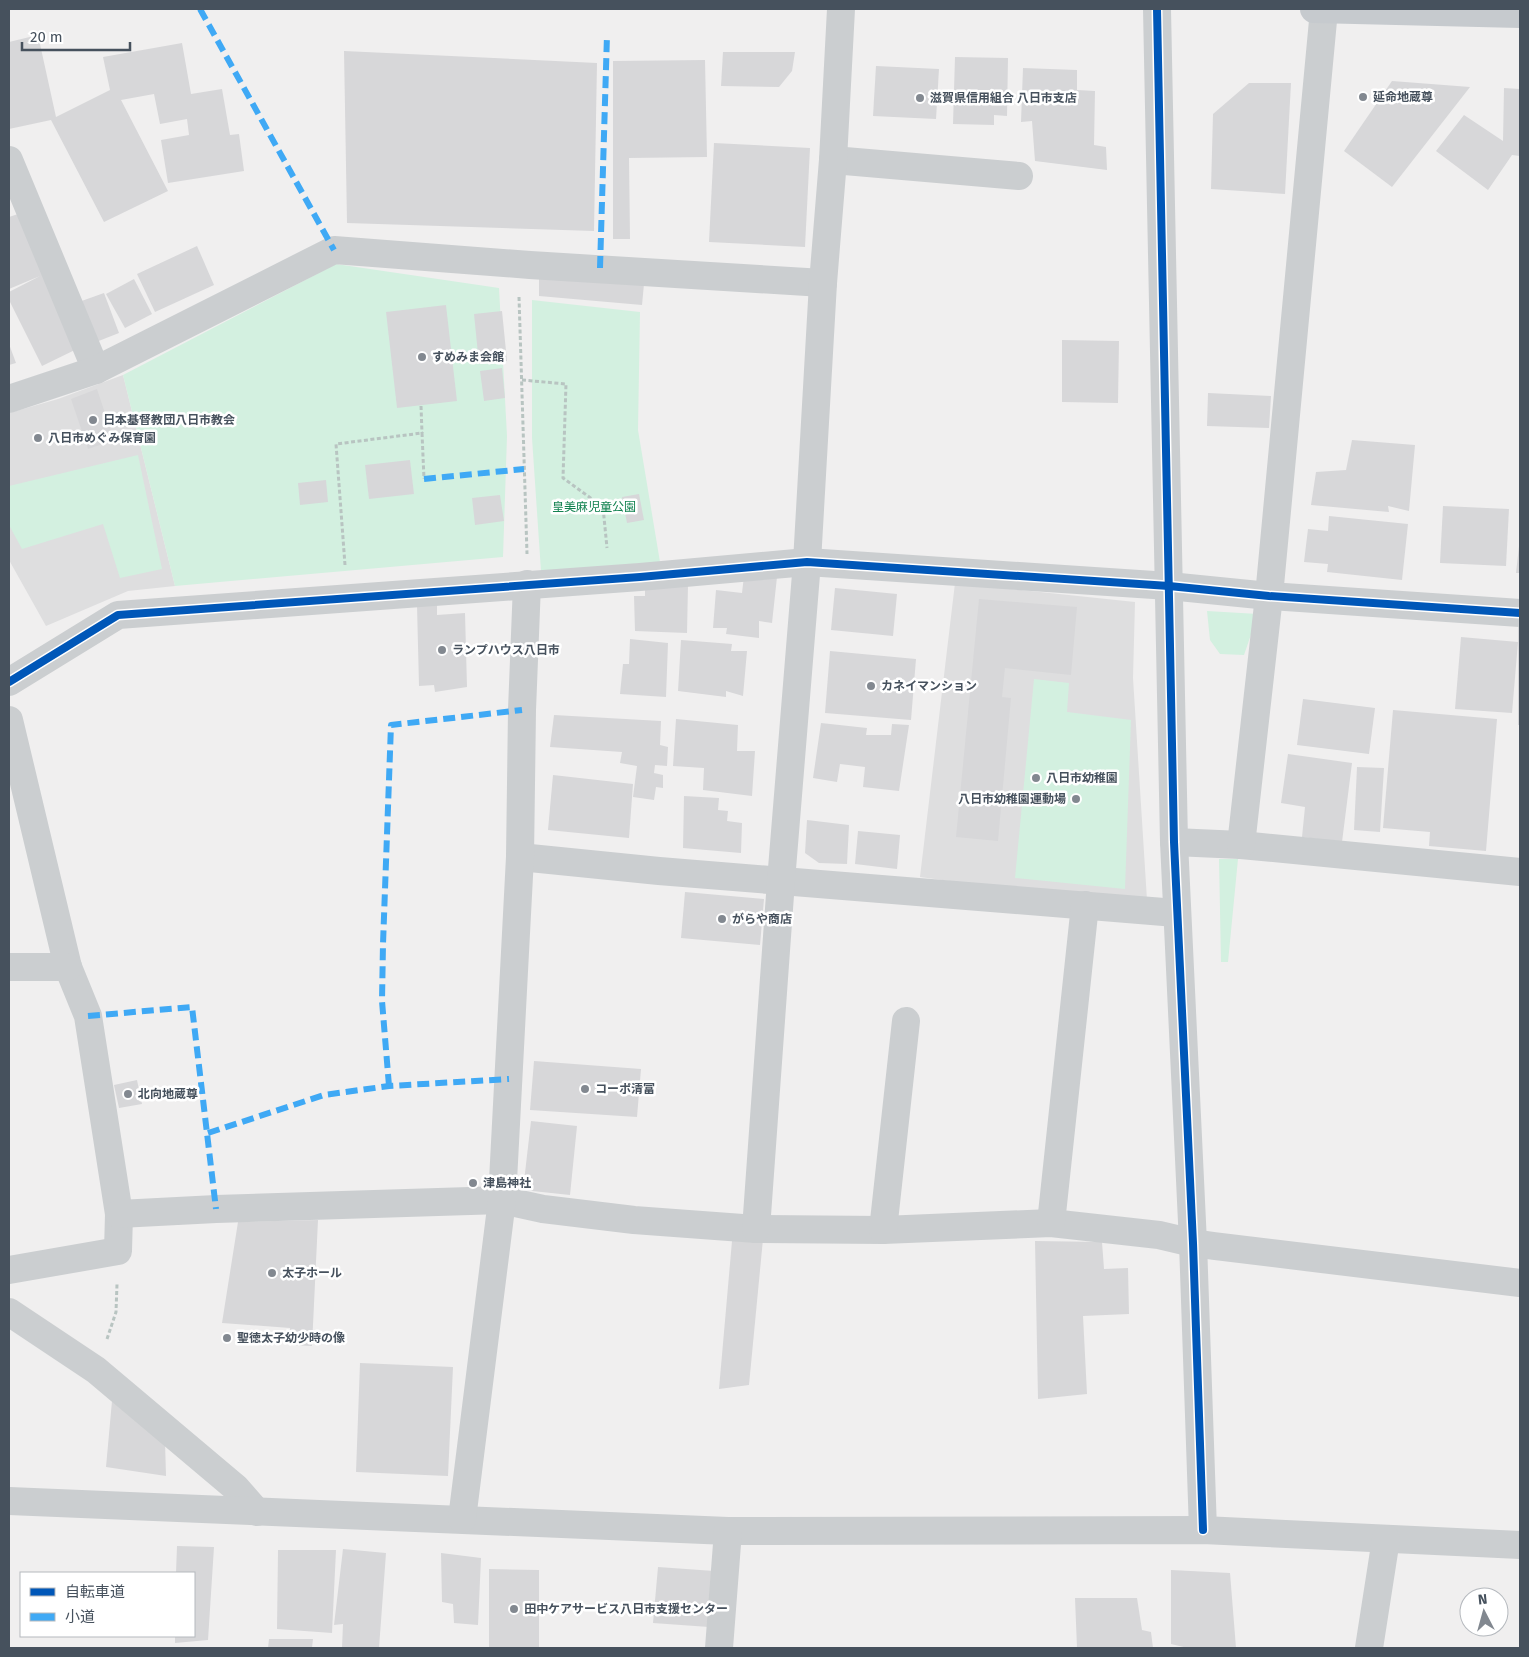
<svg xmlns="http://www.w3.org/2000/svg" width="1529" height="1657" viewBox="0 0 1529 1657" font-family="'Fira Sans','Noto Sans JP',sans-serif">
	<style>
		.education { fill: #dededf }
		.green { fill: #d3f0e0 }
		.building { fill: #d7d7d9 }
		.lines { fill: none; stroke-linecap: round; stroke-linejoin: round }
		.path { stroke: #b8c4c1; stroke-width: 3; stroke-dasharray: 4 2.5; stroke-linecap: butt }
		.minor { stroke: #cbced0; stroke-width: 28 }
		.major { stroke: #c6cace; stroke-width: 28 }
		.quiet { stroke: #3fa9f5; stroke-width: 6; stroke-dasharray: 12 6; stroke-linecap: butt }
		.cycleway-casing { stroke: #fff; stroke-width: 11 }
		.cycleway { stroke: #0057b8; stroke-width: 8 }
		.poi-dot { fill: #828890; stroke: #fff; stroke-width: 2 }
		.labels { text-anchor: middle; dominant-baseline: central; stroke-width: 5; stroke-linejoin: round; paint-order: stroke }
		.poi-label { font-size: 12px; font-weight: bold; fill: #46515d; stroke: #fff; text-anchor: start }
		.park-label { font-size: 12px; fill: #128250; stroke: #fff }
	</style>
	<rect width="100%" height="100%" fill="#f0efef"/>
	<g class="education">
		<path d="M123,375L175,586L128,591L46,626L9,560V413L58,399Z"/>
		<path d="M955,583L1135,602L1133,678L1147,900L1009,889L920,877Z"/>
	</g>
	<g class="green">
		<path d="M336,264L499,288L507,436L503,557L175,586L123,375Z"/>
		<path d="M532,300L640,312L638,430L660,562L541,571L532,438Z"/>
		<path d="M138,455L162,569L120,578L103,524L22,549L9,525V486Z"/>
		<path d="M1207,611L1258,614L1244,655L1220,654L1210,640Z"/>
		<path d="M1034,679L1069,683L1067,712L1131,720L1125,889L1015,878Z"/>
		<path d="M1219,859H1238L1228,962H1221Z"/>
	</g>
	<g class="building">
		<path d="M38,35L56,117L110,90L103,57L182,43L191,94L222,89L230,135L239,134L244,171L168,183L161,140L189,135L187,119L160,124L154,94L121,100L168,191L104,222L51,120L9,129V42Z"/>
		<path d="M344,51L597,63L594,231L347,223Z"/>
		<path d="M723,52H795L792,71L779,87L721,86Z"/>
		<path d="M955,57L1008,58L1007,116L994,115V125L953,124Z"/>
		<path d="M705,60L707,157L629,158L630,239H613V61Z"/>
		<path d="M876,66L939,69L936,119L873,116Z"/>
		<path d="M1023,68L1077,70V90L1095,91L1094,145L1106,147L1107,170L1035,161L1032,121L1021,122Z"/>
		<path d="M1392,81L1470,87L1392,187L1344,151Z"/>
		<path d="M1249,83H1291L1285,194L1211,189L1213,114Z"/>
		<path d="M1504,88L1520,89V156L1512,155L1488,190L1436,151L1464,115L1503,141Z"/>
		<path d="M714,143L810,148L805,247L709,242Z"/>
		<path d="M18,214L81,347L42,366L9,300V292L40,276L9,289V217Z"/>
		<path d="M197,246L214,285L155,312L137,274Z"/>
		<path d="M539,276L644,284L642,305L539,296Z"/>
		<path d="M134,279L152,314L125,328L106,294Z"/>
		<path d="M104,293L119,333L91,344L76,303Z"/>
		<path d="M446,305L457,401L397,408L386,312Z"/>
		<path d="M502,311L507,361L479,364L474,314Z"/>
		<path d="M1062,340L1119,341L1118,403L1062,402Z"/>
		<path d="M9,344L16,363L9,365Z"/>
		<path d="M502,368L505,398L484,401L480,371Z"/>
		<path d="M97,389L114,440L88,449L71,399Z"/>
		<path d="M1208,393L1271,396L1269,428L1207,426Z"/>
		<path d="M1352,440L1415,445L1409,511L1388,506L1389,512L1311,505L1316,472L1346,470Z"/>
		<path d="M410,460L414,494L369,499L365,465Z"/>
		<path d="M326,480L328,502L300,505L298,483Z"/>
		<path d="M639,494L644,520L627,523L622,497Z"/>
		<path d="M500,495L504,521L475,525L472,498Z"/>
		<path d="M1443,506L1509,509L1506,566L1440,563Z"/>
		<path d="M1329,516L1408,524L1402,580L1327,572L1328,564L1304,562L1308,529L1328,531Z"/>
		<path d="M1519,546H1520V573H1516Z"/>
		<path d="M744,576L777,577L772,623L759,621V638L726,634L727,628H713L716,590L742,593Z"/>
		<path d="M688,585L687,633L635,631L634,596H645V586Z"/>
		<path d="M835,588L897,594L893,636L831,630Z"/>
		<path d="M979,599L1077,607L1071,675L1005,668L1002,697L1011,698L998,841L956,837Z"/>
		<path d="M437,604V615L465,613L467,687L435,692L434,685L419,686L417,605Z"/>
		<rect x="1518" y="627" width="2" height="98"/>
		<path d="M1461,637L1518,642L1512,713L1455,709Z"/>
		<path d="M630,639L668,643L666,697L620,694L623,664H629Z"/>
		<path d="M681,640L732,644L731,651H747L743,696L726,691V697L678,691Z"/>
		<path d="M830,651L916,659L911,720L825,713Z"/>
		<path d="M1303,699L1375,708L1369,754L1297,745Z"/>
		<path d="M1393,710L1497,719L1486,851L1429,846L1430,832L1383,828Z"/>
		<path d="M554,715L661,721L660,745L668,747L667,766L655,765L654,773L663,775V788L656,787L654,800L633,797L637,766L620,763L622,752L550,747Z"/>
		<path d="M676,719L738,725L737,751H755L752,796L703,790L704,768L673,766Z"/>
		<path d="M821,723L867,728L866,735H891L892,724L909,725L899,791L863,787L865,767L840,764L837,782L813,778Z"/>
		<path d="M1288,754L1352,763L1342,842L1302,837L1305,807L1281,803Z"/>
		<path d="M1357,767L1384,768L1380,832L1354,830Z"/>
		<path d="M553,775L633,784L629,838L548,830Z"/>
		<path d="M684,796L719,798L718,810L728,811L727,821L742,823L741,853L683,848Z"/>
		<path d="M807,820L849,825L847,864L819,863L805,853Z"/>
		<path d="M858,831L900,835L897,869L855,864Z"/>
		<path d="M685,892L764,899L760,945L681,938Z"/>
		<path d="M534,1061L641,1069L637,1117L530,1110Z"/>
		<path d="M137,1080L142,1104L119,1108L114,1085Z"/>
		<path d="M531,1121L577,1126L570,1195L523,1190Z"/>
		<path d="M318,1220L312,1346L291,1345L290,1328L222,1323L238,1222Z"/>
		<path d="M763,1239L749,1385L719,1389L732,1241Z"/>
		<path d="M1035,1241L1102,1242L1104,1269L1128,1268L1129,1314L1083,1316L1087,1394L1038,1399Z"/>
		<path d="M360,1363L453,1367L448,1476L356,1472Z"/>
		<path d="M112,1401L165,1441L166,1476L106,1467Z"/>
		<path d="M177,1546L214,1547L208,1640L175,1643V1636H194V1573H176Z"/>
		<path d="M343,1549L386,1553L379,1648H342L343,1624L334,1625Z"/>
		<path d="M278,1550H336L332,1633L277,1629Z"/>
		<path d="M441,1553L481,1558L478,1625L454,1623L453,1604L442,1602Z"/>
		<path d="M658,1567L714,1571L709,1627L653,1623Z"/>
		<path d="M489,1569L539,1570V1648H489Z"/>
		<path d="M1171,1570L1230,1573L1236,1648H1188L1171,1644Z"/>
		<path d="M1075,1598H1137L1142,1630L1151,1632L1153,1648H1077Z"/>
		<path d="M269,1639H313L312,1648H268Z"/>
	</g>
	<g class="lines">
		<g class="path">
			<path d="M519,297L527,554"/>
			<path d="M522,380L566,384L563,478L603,507L607,548"/>
			<path d="M421,406L422,433"/>
			<path d="M345,565L336,444L422,433L424,479"/>
			<path d="M107,1339L116,1312L117,1284"/>
		</g>
		<g class="minor">
			<path d="M1157,9L1174,842L1193,1243L1203,1530"/>
			<path d="M9,160L96,370"/>
			<path d="M833,160L1019,176"/>
			<path d="M9,399L96,370L334,250L530,265L823,283"/>
			<path d="M9,682L118,615L640,577L807,562L1169,586L1269,596L1520,613"/>
			<path d="M9,720L68,967L88,1016L119,1214L118,1251L9,1270"/>
			<path d="M1174,842L1241,845L1520,872"/>
			<path d="M1241,845L1269,596L1324,10"/>
			<path d="M520,857L659,871L1176,913"/>
			<path d="M9,967H68"/>
			<path d="M119,1214L216,1209L502,1200L543,1209L634,1220L756,1229L883,1230L1051,1223L1159,1235L1193,1243L1214,1246L1520,1283"/>
			<path d="M1051,1223L1085,905"/>
			<path d="M756,1229L781,881L807,562L823,283L833,160L841,9"/>
			<path d="M883,1230L906,1021"/>
			<path d="M9,1312L96,1370L236,1488L257,1512"/>
			<path d="M9,1501L728,1531L1203,1530L1520,1545"/>
			<path d="M462,1519L502,1200L520,857L522,710L527,584"/>
			<path d="M719,1648L728,1531"/>
			<path d="M1369,1648L1386,1539"/>
		</g>
		<path class="major" d="M1314,9L1520,14"/>
		<g class="quiet">
			<path d="M200,9L334,250"/>
			<path d="M600,268L607,35"/>
			<path d="M424,479L524,469"/>
			<path d="M88,1016L192,1007L216,1209"/>
			<path d="M389,1086L382,1001L383,944L391,725L522,710"/>
			<path d="M208,1133L324,1095L389,1086L509,1079"/>
		</g>
		<defs>
			<g id="cycleway">
				<path d="M1157,9L1174,842L1193,1243L1203,1530"/>
				<path d="M9,682L118,615L640,577L807,562L1169,586L1269,596L1520,613"/>
			</g>
		</defs>
		<use href="#cycleway" class="cycleway-casing"/>
		<use href="#cycleway" class="cycleway"/>
	</g>
	<g class="poi-dot">
		<circle cx="1363" cy="97" r="5"/>
		<circle cx="920" cy="98" r="5"/>
		<circle cx="422" cy="357" r="5"/>
		<circle cx="93" cy="420" r="5"/>
		<circle cx="38" cy="438" r="5"/>
		<circle cx="442" cy="650" r="5"/>
		<circle cx="871" cy="686" r="5"/>
		<circle cx="1036" cy="778" r="5"/>
		<circle cx="1076" cy="799" r="5"/>
		<circle cx="722" cy="919" r="5"/>
		<circle cx="585" cy="1089" r="5"/>
		<circle cx="128" cy="1094" r="5"/>
		<circle cx="473" cy="1183" r="5"/>
		<circle cx="272" cy="1273" r="5"/>
		<circle cx="227" cy="1338" r="5"/>
		<circle cx="514" cy="1609" r="5"/>
	</g>
	<g class="labels">
		<g class="poi-label">
			<text x="1373" y="97">延命地蔵尊</text>
			<text x="930" y="98">滋賀県信用組合 八日市支店</text>
			<text x="432" y="357">すめみま会館</text>
			<text x="103" y="420">日本基督教団八日市教会</text>
			<text x="48" y="438">八日市めぐみ保育園</text>
			<text x="452" y="650">ランプハウス八日市</text>
			<text x="881" y="686">カネイマンション</text>
			<text x="1046" y="778">八日市幼稚園</text>
			<text x="1066" y="799" text-anchor="end">八日市幼稚園運動場</text>
			<text x="732" y="919">がらや商店</text>
			<text x="595" y="1089">コーポ清富</text>
			<text x="138" y="1094">北向地蔵尊</text>
			<text x="483" y="1183">津島神社</text>
			<text x="282" y="1273">太子ホール</text>
			<text x="237" y="1338">聖徳太子幼少時の像</text>
			<text x="524" y="1609">田中ケアサービス八日市支援センター</text>
		</g>
		<g class="park-label">
			<text x="594" y="507">皇美麻児童公園</text>
		</g>
	</g>
	<rect width="1529" height="1657" fill="none" stroke="#46515d" stroke-width="20"/>
	<rect x="20" y="1572" width="175" height="65" fill="#ffffff" stroke="#b5b9be"/>
	<rect x="30" y="1588" width="25" height="8" fill="#0057b8" stroke="#b5b9be"/>
	<text x="65" y="1597" font-size="15" fill="#46515d">自転車道</text>
	<rect x="30" y="1613" width="25" height="8" fill="#3fa9f5" stroke="#b5b9be"/>
	<text x="65" y="1622" font-size="15" fill="#46515d">小道</text>
	<g transform="translate(1484 1612) rotate(354)"><circle r="24" fill="#ffffff" stroke="#b5b9be"/>
	<path d="M0-4L9 19L0 12L-9 19Z" fill="#828890"/>
	<text y="-8" font-size="14" font-weight="bold" text-anchor="middle" fill="#46515d">N</text>
	</g>
	<path d="M22 42v8h108v-8" fill="none" stroke="#46515d" stroke-width="2.5"/>
	<text x="30" y="42" font-size="15" fill="#46515d" stroke="#ffffff" stroke-width="4" paint-order="stroke">20 m</text>
</svg>
